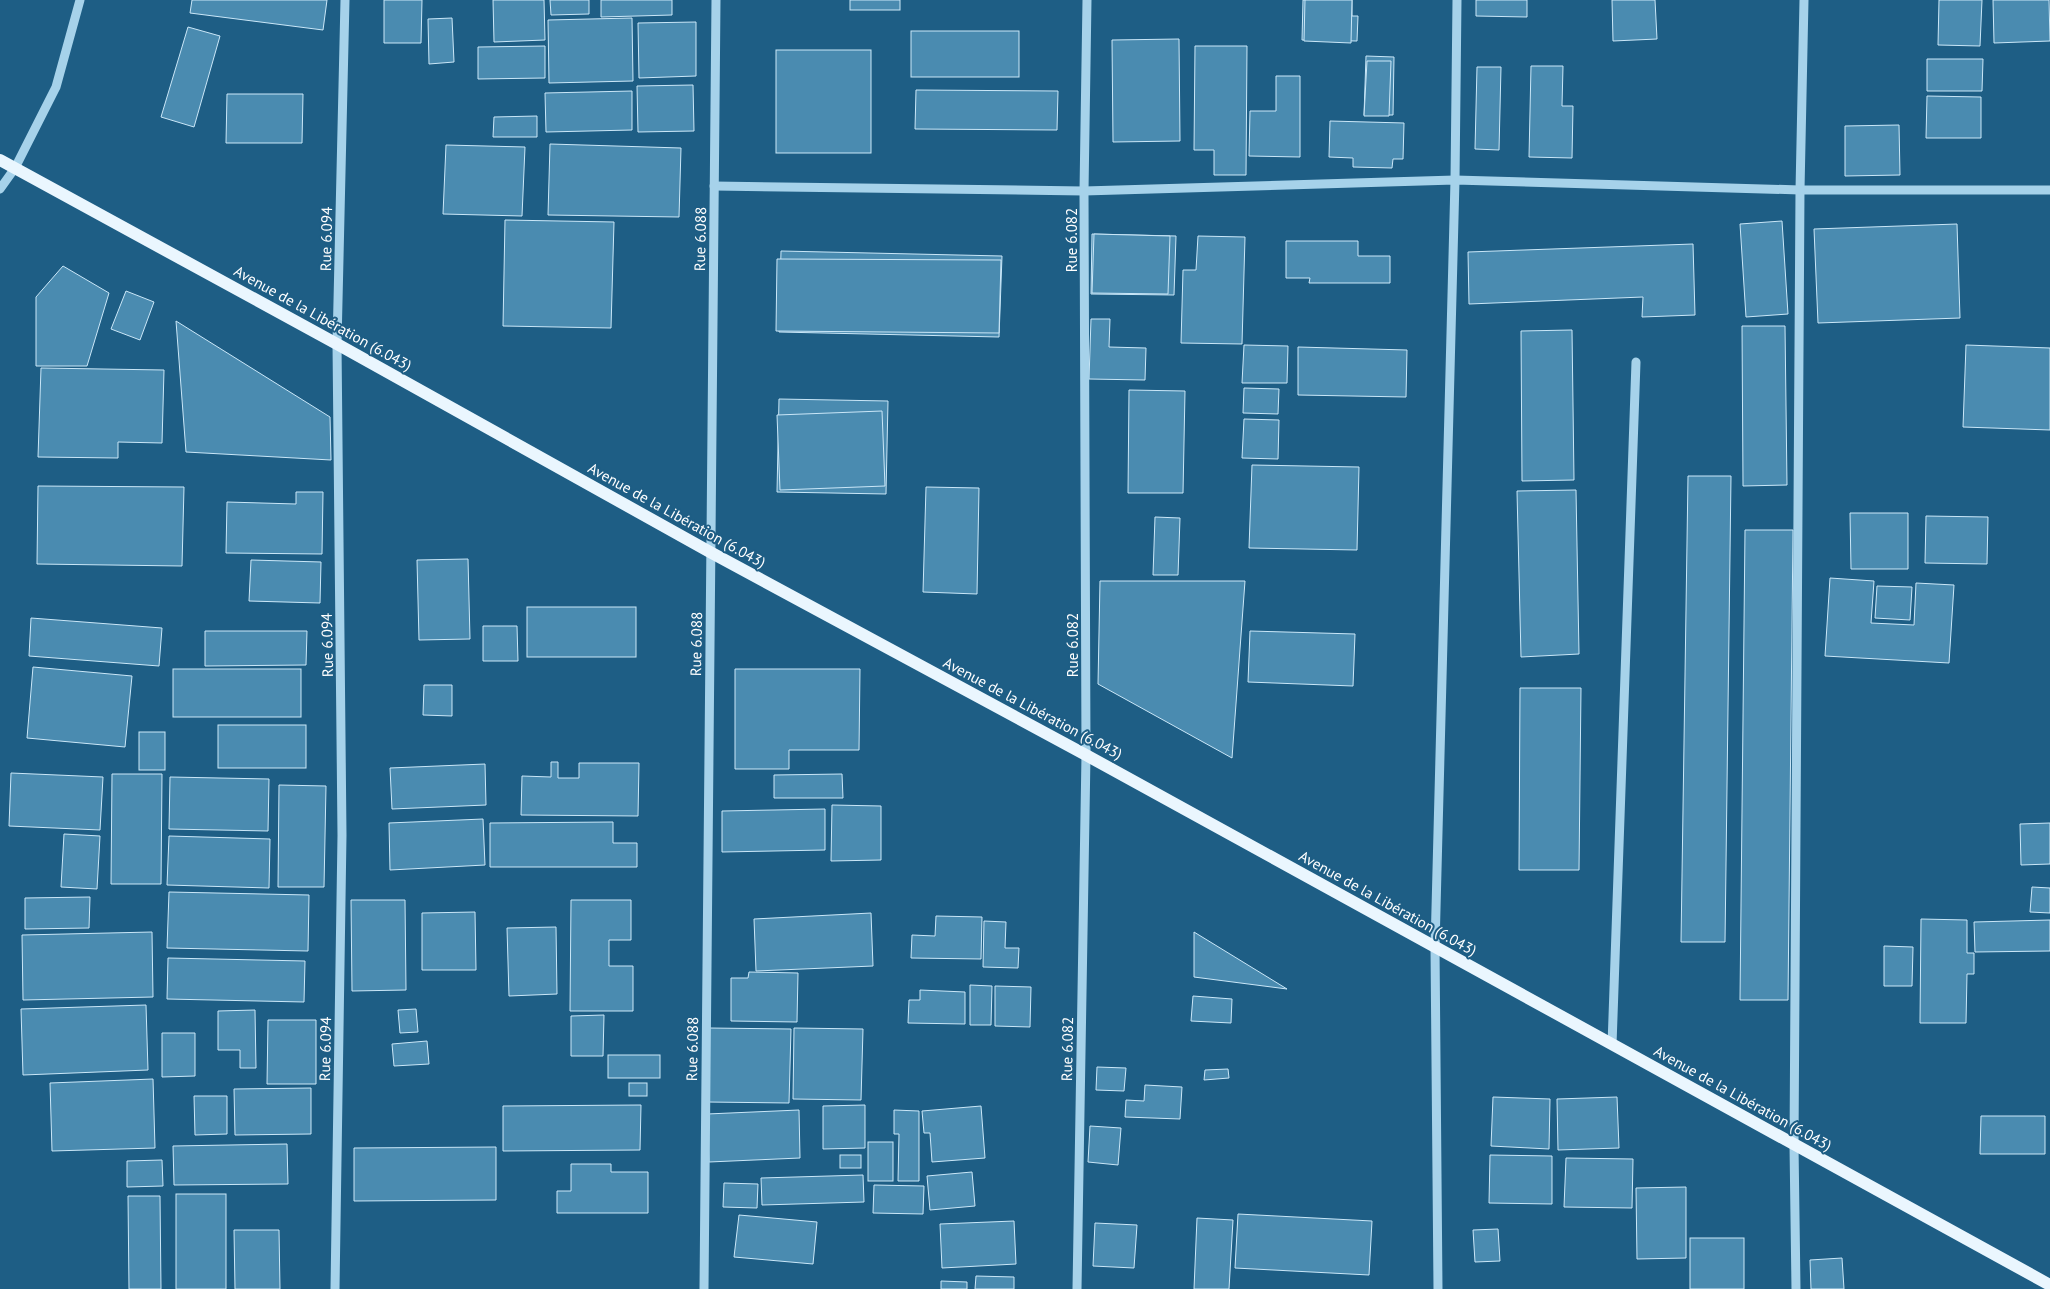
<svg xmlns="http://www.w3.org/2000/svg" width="2050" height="1289" viewBox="0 0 2050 1289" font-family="'PT Sans',sans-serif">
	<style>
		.building { fill: #4a8bb0; stroke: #cae7f8 }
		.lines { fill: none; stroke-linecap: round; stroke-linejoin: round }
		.minor { stroke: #a6d2ea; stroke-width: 9 }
		.major { stroke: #eaf6fe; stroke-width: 12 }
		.labels { text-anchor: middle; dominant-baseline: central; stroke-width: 4; stroke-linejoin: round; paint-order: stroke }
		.street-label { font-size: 15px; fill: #fff; stroke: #1e5e85 }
	</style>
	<rect width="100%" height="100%" fill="#1e5e85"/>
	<g class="building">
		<path d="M192,0H327L323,30L190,13Z"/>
		<path d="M384,0H422L421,43H384Z"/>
		<path d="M493,0H544L545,40L494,42Z"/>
		<path d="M550,0H589V14L551,15Z"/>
		<path d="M601,0H672V15L601,17Z"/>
		<rect x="850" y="0" width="50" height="10"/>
		<path d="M1303,0H1352V16H1358L1357,41L1302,40Z"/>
		<path d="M1305,0H1352L1351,43L1304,41Z"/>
		<path d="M1476,0H1527V17L1476,16Z"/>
		<path d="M1612,0H1655L1657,39L1613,41Z"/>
		<path d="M1939,0H1982L1980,46L1938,45Z"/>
		<path d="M1993,0H2049L2050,41L1994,43Z"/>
		<path d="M452,18L454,62L429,64L428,19Z"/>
		<path d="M632,18L633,81L549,83L548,20Z"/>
		<path d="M696,22V76L639,78L638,23Z"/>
		<path d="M188,27L220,36L194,127L161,117Z"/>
		<rect x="911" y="31" width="108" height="46"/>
		<path d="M1179,39L1180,141L1113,142L1112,40Z"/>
		<path d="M545,46V78L478,79V47Z"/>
		<path d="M1195,46H1247L1246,175H1214V150H1194Z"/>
		<rect x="776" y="50" width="95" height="103"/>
		<path d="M1366,56L1394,57L1393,115H1364Z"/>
		<path d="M1927,59H1983L1982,91H1927Z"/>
		<path d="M1367,61H1391L1389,116H1364Z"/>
		<path d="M1531,66H1563L1562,106H1573L1572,158L1529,157Z"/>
		<path d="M1477,67H1501L1499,150L1475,149Z"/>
		<path d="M1276,76H1300V157L1249,156L1250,111H1276Z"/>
		<path d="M693,85L694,131L638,132L637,86Z"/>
		<path d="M916,90L1058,91L1057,130L915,129Z"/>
		<path d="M632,91V130L546,132L545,93Z"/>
		<path d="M227,94H303L302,143H226Z"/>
		<path d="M1927,96L1981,97V138H1926Z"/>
		<path d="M537,116V137H493L494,117Z"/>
		<path d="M1330,121L1404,123L1403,159H1393L1392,168L1353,167V158L1329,157Z"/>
		<path d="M1899,125L1900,175L1845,176V126Z"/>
		<path d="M550,144L681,148L679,217L548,215Z"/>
		<path d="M446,145L525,147L522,216L443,214Z"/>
		<path d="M505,220L614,222L611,328L503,326Z"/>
		<path d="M1782,221L1788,314L1746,317L1740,224Z"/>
		<path d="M1957,224L1960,318L1818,323L1814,229Z"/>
		<path d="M1092,234L1176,236L1174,295L1091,294Z"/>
		<path d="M1094,234L1170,236L1168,294L1092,293Z"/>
		<path d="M1198,236L1245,237L1242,344L1181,343L1183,270H1196Z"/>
		<path d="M1286,241H1358V256H1390V283H1309L1310,278H1286Z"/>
		<path d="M1693,244L1695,315L1642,317L1643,297L1469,304L1468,252Z"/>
		<path d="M781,251L1002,256L999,337L779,332Z"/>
		<path d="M777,259L1001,260L999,333L776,331Z"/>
		<path d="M63,266L109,293L87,366H36V297Z"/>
		<path d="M126,291L154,302L140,340L111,329Z"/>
		<path d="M1091,319H1110L1109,347L1146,348L1145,380L1089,379Z"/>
		<path d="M176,321L330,417L331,460L186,452Z"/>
		<path d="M1742,326H1785L1787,485L1743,486Z"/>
		<path d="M1572,330L1574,480L1522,481L1521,331Z"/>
		<path d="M1244,345L1288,346L1287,383H1242Z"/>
		<path d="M1966,345L2050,348V430L1963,427Z"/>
		<path d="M1298,347L1407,350L1406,397L1298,395Z"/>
		<path d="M41,368L164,370L162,443L118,442V458L38,457Z"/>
		<path d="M1244,388L1279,389L1278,414L1243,413Z"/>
		<path d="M1129,390L1185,391L1183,493H1128Z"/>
		<path d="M779,399L888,401L886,494L777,492Z"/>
		<path d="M882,411L885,486L780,490L777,415Z"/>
		<path d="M1244,419L1279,420L1278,459L1242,458Z"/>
		<path d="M1252,465L1359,467L1357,550L1249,548Z"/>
		<path d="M1688,476H1731L1725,942H1681Z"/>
		<path d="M38,486L184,487L182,566L37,564Z"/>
		<path d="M926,487L979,488L977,594L923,592Z"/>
		<path d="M1576,490L1579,654L1521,657L1517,491Z"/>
		<path d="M296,492H323L322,554L226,553L227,502L296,504Z"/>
		<path d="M1850,513H1908V569H1851Z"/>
		<path d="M1926,516L1988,517L1987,564L1925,563Z"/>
		<path d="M1155,517L1180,518L1178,575H1153Z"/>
		<path d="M1745,530H1793L1788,1000H1740Z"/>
		<path d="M468,559L470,639L419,640L417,560Z"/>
		<path d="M251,560L321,562L320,603L249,601Z"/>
		<path d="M1830,578L1874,581L1871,623L1914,625L1916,583L1954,585L1949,663L1825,656Z"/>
		<path d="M1100,581H1245L1232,758L1098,684Z"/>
		<path d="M1877,586L1912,587L1910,620L1875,618Z"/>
		<rect x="527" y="607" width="109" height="50"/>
		<path d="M31,618L162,628L159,666L29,656Z"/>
		<path d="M483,626H517L518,661H483Z"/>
		<path d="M205,631H307L306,665L205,666Z"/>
		<path d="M1250,631L1355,634L1353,686L1248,682Z"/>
		<path d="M33,667L132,676L125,747L27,738Z"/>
		<rect x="173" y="669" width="128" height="48"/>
		<path d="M735,669H860L859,750H789V769H735Z"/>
		<path d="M424,685H452V716L423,715Z"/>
		<path d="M1520,688H1581L1579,870H1519Z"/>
		<rect x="218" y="725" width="88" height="43"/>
		<rect x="139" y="732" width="26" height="38"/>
		<path d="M551,762H558V778H579V763H639L638,816L521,815L522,776L551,777Z"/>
		<path d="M485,764L486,805L392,809L390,768Z"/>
		<path d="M11,773L103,777L100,830L9,826Z"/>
		<path d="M112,774H162L161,884H111Z"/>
		<path d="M842,774L843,798H774V775Z"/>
		<path d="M170,777L269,779L268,831L169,829Z"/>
		<path d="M279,785L326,786L324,887H278Z"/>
		<path d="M832,805L881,806V860L831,861Z"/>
		<path d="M825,809V850L722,852V811Z"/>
		<path d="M483,819L485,865L390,870L389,823Z"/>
		<path d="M613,822V843H637V867H490V823Z"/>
		<path d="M2050,823V864L2021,865L2020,824Z"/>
		<path d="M64,834L100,836L97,889L61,887Z"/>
		<path d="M169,836L270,839L269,888L167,885Z"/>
		<path d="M2032,887L2050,888V913L2030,912Z"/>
		<path d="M169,892L309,895L308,951L167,948Z"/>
		<path d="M90,897L89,928L25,929V898Z"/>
		<path d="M351,900H405L406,990L352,991Z"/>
		<path d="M571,900H631V940H609V966H633V1011H570Z"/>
		<path d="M475,912L476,970H422V913Z"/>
		<path d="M871,913L873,966L756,971L754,919Z"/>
		<path d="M936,916L982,917L981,959L911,958L912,935L935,936Z"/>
		<path d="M1921,919L1967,920V953H1974V974H1967L1966,1023H1920Z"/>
		<path d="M2050,920V951L1975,952L1974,922Z"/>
		<path d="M984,921L1006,922L1005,948H1019L1018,968L983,967Z"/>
		<path d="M556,927L557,994L509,996L507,928Z"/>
		<path d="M152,932L153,997L23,1000L22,935Z"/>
		<path d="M1194,932L1287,989L1194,977Z"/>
		<path d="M1884,946L1913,947L1912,986H1884Z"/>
		<path d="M168,958L305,961L304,1002L167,999Z"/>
		<path d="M749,972L798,973L797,1022L731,1021V978H748Z"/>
		<path d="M970,985L992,986L991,1025H970Z"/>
		<path d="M995,986L1031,987L1030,1027L995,1026Z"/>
		<path d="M920,990L965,992V1024L908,1023L909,1000H920Z"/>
		<path d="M1193,996L1232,999L1231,1023L1191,1021Z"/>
		<path d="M146,1005L148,1070L23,1075L21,1009Z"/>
		<path d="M416,1009L418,1032L400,1033L398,1010Z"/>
		<path d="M255,1010L256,1068H240V1050H218V1011Z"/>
		<path d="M604,1015L603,1056H571V1016Z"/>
		<path d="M268,1020H316V1084H267Z"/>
		<path d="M709,1028L791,1029L789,1103L707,1102Z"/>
		<path d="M794,1028L863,1029L861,1100L793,1099Z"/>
		<path d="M162,1033H195V1076L162,1077Z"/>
		<path d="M427,1041L429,1064L394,1066L392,1044Z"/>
		<rect x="608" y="1055" width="52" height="23"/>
		<path d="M1097,1067L1126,1068L1124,1091L1096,1090Z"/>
		<path d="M1228,1069L1229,1078L1204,1080L1205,1070Z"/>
		<path d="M153,1079L155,1148L52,1151L50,1083Z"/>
		<rect x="629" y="1083" width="18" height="13"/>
		<path d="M1145,1085L1182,1087L1180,1119L1125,1117L1126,1100L1144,1101Z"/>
		<path d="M311,1088V1134L235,1135L234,1089Z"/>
		<path d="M194,1096H227V1134L195,1135Z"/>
		<path d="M1493,1097L1550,1099L1549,1149L1491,1146Z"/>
		<path d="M1617,1097L1619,1148L1558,1150L1557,1099Z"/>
		<path d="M641,1105L640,1150L503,1151V1106Z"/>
		<path d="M865,1105V1148L823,1149V1106Z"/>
		<path d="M981,1106L985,1158L932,1162L930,1133H924L922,1111Z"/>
		<path d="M799,1110L800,1158L709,1162L707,1114Z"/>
		<path d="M894,1110L919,1111V1181H898L899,1134H894Z"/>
		<path d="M1981,1116H2045V1154H1980Z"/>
		<path d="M1090,1126L1121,1128L1118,1165L1088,1162Z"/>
		<rect x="868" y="1142" width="25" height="39"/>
		<path d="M287,1144L288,1184L174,1185L173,1146Z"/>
		<path d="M496,1147V1200L354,1201V1148Z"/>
		<rect x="840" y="1155" width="21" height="13"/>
		<path d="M1490,1155L1552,1156V1204L1489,1203Z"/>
		<path d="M1566,1158L1633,1159L1632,1208L1564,1207Z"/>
		<path d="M162,1160L163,1186L127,1187V1161Z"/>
		<path d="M571,1164H611V1172H648V1213H557V1191H571Z"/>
		<path d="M972,1172L975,1206L930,1210L927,1176Z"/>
		<path d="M863,1175L864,1202L762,1205L761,1178Z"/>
		<path d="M724,1183L758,1184L757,1208L723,1207Z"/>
		<path d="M874,1185L924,1186L923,1214L873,1213Z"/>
		<path d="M1686,1187V1258L1637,1259L1636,1188Z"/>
		<rect x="176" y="1194" width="50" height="95"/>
		<path d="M128,1196H160L161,1289H129Z"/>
		<path d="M1238,1214L1372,1221L1369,1275L1235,1268Z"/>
		<path d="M739,1215L817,1222L813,1264L734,1257Z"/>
		<path d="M1197,1218L1233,1220L1229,1289H1194Z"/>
		<path d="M1014,1221L1016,1264L942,1268L940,1224Z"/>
		<path d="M1095,1223L1137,1225L1134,1268L1093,1266Z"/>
		<path d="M1498,1229L1500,1261L1475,1262L1473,1230Z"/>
		<path d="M234,1230H279L280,1289H235Z"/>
		<rect x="1690" y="1238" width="54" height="51"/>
		<path d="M1842,1258L1844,1289H1811L1810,1260Z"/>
		<path d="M976,1276L1014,1277V1289H975Z"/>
		<path d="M941,1281L967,1282V1289H941Z"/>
	</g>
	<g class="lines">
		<g class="minor">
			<path d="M714,186L1084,191L1455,180L1800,190H2050"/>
			<path d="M0,189L15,168L56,87L80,0"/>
			<path d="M1612,1045L1636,362"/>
			<path d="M335,1289L342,835L337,344L345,0"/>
			<path d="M704,1289L716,0"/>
			<path d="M1077,1289L1086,755L1084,191L1087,0"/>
			<path d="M1438,1289L1435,947L1455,180L1457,0"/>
			<path d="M1796,1289L1794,1145L1800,190L1804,0"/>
		</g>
		<path class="major" d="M0,160L337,344L710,552L1086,755L2050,1285"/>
	</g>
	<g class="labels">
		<g class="street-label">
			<text transform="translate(326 239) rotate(-89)">Rue 6.094</text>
			<text transform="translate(700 239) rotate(-89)">Rue 6.088</text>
			<text transform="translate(1071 240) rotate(-90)">Rue 6.082</text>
			<text transform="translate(323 318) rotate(29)">Avenue de la Libération (6.043)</text>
			<text transform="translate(677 515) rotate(29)">Avenue de la Libération (6.043)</text>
			<text transform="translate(696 644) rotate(-89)">Rue 6.088</text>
			<text transform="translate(327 645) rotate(-91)">Rue 6.094</text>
			<text transform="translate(1072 645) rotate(-90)">Rue 6.082</text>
			<text transform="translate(1033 708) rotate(28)">Avenue de la Libération (6.043)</text>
			<text transform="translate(1388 903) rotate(29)">Avenue de la Libération (6.043)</text>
			<text transform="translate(325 1049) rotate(-89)">Rue 6.094</text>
			<text transform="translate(692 1049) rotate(-89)">Rue 6.088</text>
			<text transform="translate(1067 1049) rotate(-89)">Rue 6.082</text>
			<text transform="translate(1743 1098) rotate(29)">Avenue de la Libération (6.043)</text>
		</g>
	</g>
</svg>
